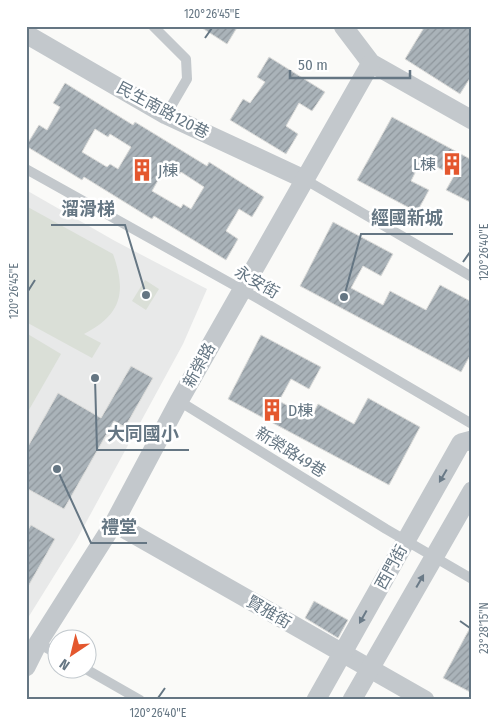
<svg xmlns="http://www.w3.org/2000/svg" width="498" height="726" viewBox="0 0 498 726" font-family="'Fira Sans Condensed','Noto Sans TC',sans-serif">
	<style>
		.built { fill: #e8e9e9 }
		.green { fill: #dadfd7 }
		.building { fill: url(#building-hatch); stroke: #dcdcda; fill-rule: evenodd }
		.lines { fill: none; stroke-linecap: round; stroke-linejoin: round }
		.service { stroke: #c3c8cc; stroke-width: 10 }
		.minor { stroke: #c3c8cc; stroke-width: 19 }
		.oneway { fill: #6a7a87 }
		.ticks { fill: none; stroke: #657683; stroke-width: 2 }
		.labels { text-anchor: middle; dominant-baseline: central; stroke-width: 5; stroke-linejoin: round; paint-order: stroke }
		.street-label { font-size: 16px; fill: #657683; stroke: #fff }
		.poi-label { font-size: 16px; fill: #657683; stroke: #fff; text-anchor: start }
		.leader { fill: none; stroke: #657683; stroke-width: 2 }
		.callout-dot { fill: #657683; stroke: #fff; stroke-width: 2 }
		.callout-label { font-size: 18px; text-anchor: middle; font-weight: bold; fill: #657683; stroke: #fff; stroke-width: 5; stroke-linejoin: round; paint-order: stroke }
		.neatline { fill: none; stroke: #657683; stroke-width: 2 }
		.ticks-label { font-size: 12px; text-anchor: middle; fill: #657683 }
	</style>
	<defs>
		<pattern id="building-hatch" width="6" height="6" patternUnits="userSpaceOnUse" patternTransform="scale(1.25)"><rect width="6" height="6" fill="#aab3b9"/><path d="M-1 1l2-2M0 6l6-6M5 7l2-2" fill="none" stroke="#8e969c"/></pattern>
	</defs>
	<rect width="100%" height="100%" fill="#fafaf8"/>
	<path class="built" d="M26,190L115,241L207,289L183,344L77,539L26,621Z"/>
	<g class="green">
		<path d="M26,206L113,254C127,293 121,315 84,334L101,343L92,358L26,322Z"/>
		<path d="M145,280L159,289L146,310L132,301Z"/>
		<path d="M26,333L61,354L26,415Z"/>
	</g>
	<g class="building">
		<path d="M199,26H238L227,44Z"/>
		<path d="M425,26H472V75L460,94L405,59Z"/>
		<path d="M269,57L325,92L312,111L299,103L286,126L298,134L286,154L230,120L243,99L250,103L265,82L257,77Z"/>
		<path d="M65,83L133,125L135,122L207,166L209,162L264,197L252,217L239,209L226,231L238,239L226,260L154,216L152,219L84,177L82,180L26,146L39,125L47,130L60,107L53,103ZM95,129L108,137L110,134L131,147L118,169L110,164L107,167L82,152ZM165,168L178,176L181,172L204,187L191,209L183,204L181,208L152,191Z"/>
		<path d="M392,117L472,160V203L446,190L454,176L422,159L411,181L429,190L417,212L357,180Z"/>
		<path d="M333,222L393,254L381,276L363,266L351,288L383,305L390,291L426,310L440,285L472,302V352L461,372L300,286Z"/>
		<path d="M261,335L321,367L309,389L291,379L279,401L311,418L318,404L354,424L368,398L420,427L389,485L228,399Z"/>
		<path d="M131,366L153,378L125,427L114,421L64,509L26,488V450L58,393L101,418Z"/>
		<path d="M31,525L55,539L26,590V533Z"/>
		<path d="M314,601L348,620L338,638L305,618Z"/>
		<path d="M472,624V693L443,678Z"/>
	</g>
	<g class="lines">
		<g class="service">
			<path d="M153,26L186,59L187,79L166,115"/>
			<path d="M26,169L257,298L472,424"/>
			<path d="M304,179L472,277"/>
			<path d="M179,401L386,529L472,579"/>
			<path d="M38,643L58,654"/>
			<path d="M84,668L140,700"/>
		</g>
		<g class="minor">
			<path d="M343,26L371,63L472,120"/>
			<path d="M26,34L166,115L304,179"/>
			<path d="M114,523L425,700"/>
			<path d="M26,667L38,643L114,523L179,401L371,63"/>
			<path d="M316,700L461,443L472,440"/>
			<path d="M352,700L472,491"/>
		</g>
	</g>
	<defs><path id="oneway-solid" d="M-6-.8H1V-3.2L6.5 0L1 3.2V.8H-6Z" transform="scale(1.25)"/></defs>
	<g class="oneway">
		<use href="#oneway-solid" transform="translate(443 476) rotate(120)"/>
		<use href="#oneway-solid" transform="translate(420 581) rotate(-60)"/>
		<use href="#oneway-solid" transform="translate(363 617) rotate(119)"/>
	</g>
	<path class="ticks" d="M205,38L212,28M463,262L470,252M28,291L35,280M460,621L470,628M158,698L165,688"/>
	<defs>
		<symbol id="building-bare" viewBox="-9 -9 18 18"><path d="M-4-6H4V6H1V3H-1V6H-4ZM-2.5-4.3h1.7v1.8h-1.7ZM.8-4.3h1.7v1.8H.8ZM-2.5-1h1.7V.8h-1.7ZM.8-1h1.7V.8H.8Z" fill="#e4572e" stroke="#fff" stroke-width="2.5" paint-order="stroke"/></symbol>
	</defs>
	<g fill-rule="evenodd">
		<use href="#building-bare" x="436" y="148" width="32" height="32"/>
		<use href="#building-bare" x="126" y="154" width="32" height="32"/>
		<use href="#building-bare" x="256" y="394" width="32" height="32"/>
	</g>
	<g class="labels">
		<g class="street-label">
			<text transform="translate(163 110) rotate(28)">民生南路120巷</text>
			<text transform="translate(257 282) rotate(30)">永安街</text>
			<text transform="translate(199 365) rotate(-61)">新榮路</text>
			<text transform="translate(291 452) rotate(32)">新榮路49巷</text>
			<text transform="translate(391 567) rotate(-61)">西門街</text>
			<text transform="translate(269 612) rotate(30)">賢雅街</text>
		</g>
		<g class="poi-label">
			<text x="436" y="164" text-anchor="end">L棟</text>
			<text x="158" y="170">J棟</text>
			<text x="288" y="410">D棟</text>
		</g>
	</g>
	<path class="leader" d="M146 295L125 225H51M344 297L361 234H453M95 378L97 450H189M57 469L91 543H147"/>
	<g class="callout-dot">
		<circle cx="146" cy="295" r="5"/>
		<circle cx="344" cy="297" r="5"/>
		<circle cx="95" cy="378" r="5"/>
		<circle cx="57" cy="469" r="5"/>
	</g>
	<g class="callout-label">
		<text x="88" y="215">溜滑梯</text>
		<text x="407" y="224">經國新城</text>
		<text x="143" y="440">大同國小</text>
		<text x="119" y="533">禮堂</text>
	</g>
	<rect width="498" height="726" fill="none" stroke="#ffffff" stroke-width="55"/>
	<g transform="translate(72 654) rotate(215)"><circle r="24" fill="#ffffff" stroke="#c1c8cd"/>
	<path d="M0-4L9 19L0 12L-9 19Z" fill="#e4572e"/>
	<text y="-8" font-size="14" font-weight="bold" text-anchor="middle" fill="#657683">N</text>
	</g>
	<path d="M290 70v8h120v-8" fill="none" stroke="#657683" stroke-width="2.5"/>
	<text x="298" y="70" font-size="15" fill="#657683" stroke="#ffffff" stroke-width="4" paint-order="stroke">50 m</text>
	<rect x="28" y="28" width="442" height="670" class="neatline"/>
	<g class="ticks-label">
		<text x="212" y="18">120°26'45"E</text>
		<text transform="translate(484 252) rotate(-90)" y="4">120°26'40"E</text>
		<text transform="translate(14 291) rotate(-90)" y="4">120°26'45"E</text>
		<text transform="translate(484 628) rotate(-90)" y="4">23°28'15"N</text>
		<text x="158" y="717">120°26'40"E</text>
	</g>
</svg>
